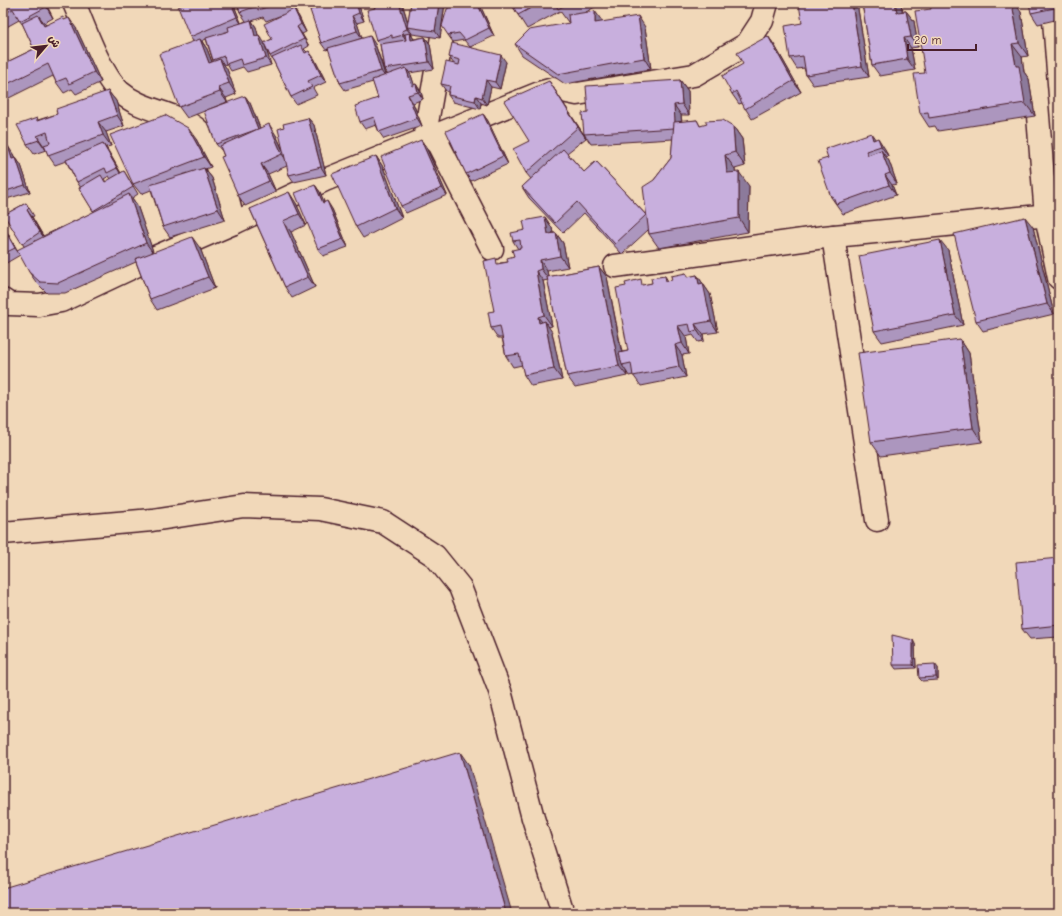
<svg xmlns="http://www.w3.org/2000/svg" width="1062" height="916" viewBox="0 0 1062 916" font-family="'Comic Neue','Playpen Sans Arabic',sans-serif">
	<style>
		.green { fill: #b8e9a8; stroke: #81846a }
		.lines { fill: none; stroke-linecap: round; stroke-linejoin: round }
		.minor-casing { stroke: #4a1f2b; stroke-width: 25 }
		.minor { stroke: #f1d8b9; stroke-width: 22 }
		.wall { fill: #ac96be; stroke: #4a1f2b; fill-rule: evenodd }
		.shaded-wall { fill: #8c7a9b; stroke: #4a1f2b }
		.building { fill: #c8afdd; stroke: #4a1f2b }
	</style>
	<rect width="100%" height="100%" fill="#f1d8b9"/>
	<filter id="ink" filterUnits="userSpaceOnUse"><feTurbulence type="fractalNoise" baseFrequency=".025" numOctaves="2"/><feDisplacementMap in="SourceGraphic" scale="8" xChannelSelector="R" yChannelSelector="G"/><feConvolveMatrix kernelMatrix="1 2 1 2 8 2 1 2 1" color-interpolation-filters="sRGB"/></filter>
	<g filter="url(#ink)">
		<path class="green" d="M651,3H747V4Z"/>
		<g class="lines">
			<defs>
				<g id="minor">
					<path d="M1029,3L1046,216L1059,278"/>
					<path d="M434,136L492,249"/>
					<path d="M424,140L542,92L553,89L577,94L694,75L747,44L762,21L767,3"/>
					<path d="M234,223L325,180L424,140L442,37L453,3"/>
					<path d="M833,236L877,520"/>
					<path d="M615,266L824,237L1059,214"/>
					<path d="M3,300L9,304L39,305L61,301L146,261L234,223C227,197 218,153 200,132C193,125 181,119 172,116C153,109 135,105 120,92C101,76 84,26 74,3"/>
					<path d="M3,533L152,520L244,506L320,509L383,522L435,556L460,587L500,691L533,818L563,913"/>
				</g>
			</defs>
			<use href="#minor" class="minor-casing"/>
			<use href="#minor" class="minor"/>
		</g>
		<g class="wall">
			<path d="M3,3H52L47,6L53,18L44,23L45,25L65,20L76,28L101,82L76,94L72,89L64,93L56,82L53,76L3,101V64L34,49L23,25L19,20L3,29Z"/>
			<path d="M187,3H233L241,23L246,21L240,12L237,3H301L302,8L295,11L299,17L306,32L302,34L309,46L304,49L307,52L314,58L326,82L313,88L317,95L296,104L291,97L274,62L270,56L265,46L271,65L247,72L243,67L231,71L227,64L224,65L227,69L236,94L226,98L227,102L187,118L179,107L193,41L190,37ZM282,15L272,39L264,43L258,35L256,27L252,21L263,17L266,21ZM206,39L213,61L212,62L207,49L202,41Z"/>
			<path d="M308,3H358L364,21L357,23L362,38L351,42L375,44L386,75H388L384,69L380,44L376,40L375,8L372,3H402L408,22L411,3H445L440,38L412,34L411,32L412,36L414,39L425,37L430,44L434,69L409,73L411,75L414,85L416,84L421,92L423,99L413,103L422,126L384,139L379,132L376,125L365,129L360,122L378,98L373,82L345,90L340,83L329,49L326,50L321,43L311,10Z"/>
			<path d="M479,3L494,36L470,47L464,40L453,42L448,35Z"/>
			<path d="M511,3H602L586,12L602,22L645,27L651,69L565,84L522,55L515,44L569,23V22H568L560,11L527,29L518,15Z"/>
			<path d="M805,3H857L869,77L813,85L806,75L804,68L797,69L790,58L802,23Z"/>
			<path d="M862,3H901L903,11H906L914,21L918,47L911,48L915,70L880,76L872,65Z"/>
			<path d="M937,3H955L957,6L989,3L992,6L1021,12L1028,56L1022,57L1024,72L1029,79L1035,116L938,131L935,126L929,127L920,113L925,73L931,9Z"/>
			<path d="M1059,3V19L1038,24L1031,13Z"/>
			<path d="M768,36L775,46L801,92L752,119L742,103L739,104L732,94L743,64Z"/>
			<path d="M449,57L506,62L500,89L491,87L487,105L481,103L480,109L453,102L448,95V92L446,91L441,84L454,64Z"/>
			<path d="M680,80L688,91L689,115H681L682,122L697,120L700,126H733L742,139L745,166L735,169V172L749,186L748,232L659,248L649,234L648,230L622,254L584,213L563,233L529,198L522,187L531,179L526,173L529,141L549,81L586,138L567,153L584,172L596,161L647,216L654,180L671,158L673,139L591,144L584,134L588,112Z"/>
			<path d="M108,91L116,101L124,126L106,132L111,146L106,147L121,173L124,171L138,194L132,198L137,205L153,252L200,248L215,288L157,310L150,299L136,262L65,293H47L36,282L29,272L24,246L4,215L26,203L34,216L32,217L43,236L94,212L79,188H81L77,182L66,161L55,165L48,155L45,146H44L46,150L34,154L27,144L37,118L38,120L57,114ZM109,176L111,179L106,182L104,179Z"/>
			<path d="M245,96L250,103L260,128L276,135L283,150L284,127L308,118L314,125L326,175L294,182L289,175L287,166L268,174L276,192L245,206L238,195L222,151L216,144Z"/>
			<path d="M483,114L488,121L508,164L471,181L466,174Z"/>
			<path d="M196,139L211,167L205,169L212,178L225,220L170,237L163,227L151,190L141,194L133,184Z"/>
			<path d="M875,139L885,149L888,156L886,157L889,161L897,184L892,185L896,195L843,214L831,197L828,158Z"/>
			<path d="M421,140L426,147L447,195L406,213L401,206Z"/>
			<path d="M3,148L13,154L15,158H16L21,165L30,192L3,200Z"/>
			<path d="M376,156L383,167L402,218L363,238L356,227Z"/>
			<path d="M315,185L320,192L324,203L332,209L348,247L323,256L318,249Z"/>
			<path d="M296,203L306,225L291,232L315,287L292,298L285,287L250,209Z"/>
			<path d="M545,217L552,228L553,233H556L563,243L568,267L547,271L548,277L599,267L607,277L622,352L628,351L644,285L652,283L665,276L668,281L672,280L686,273L689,277L697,275L710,294L718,332L703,334L704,341L698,342L693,335L686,337L689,354L682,355L686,377L641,386L633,375L629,376L626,371L627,376L575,387L567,376L548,280L543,281L552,326L548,327L552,332L562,380L531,386L524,375L522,365L513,367L506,356L502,338H498L491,328L494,311L500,263L508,262L514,256L518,249L513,241L525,230Z"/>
			<path d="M3,225L20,255L3,265Z"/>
			<path d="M1033,227L1054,314L983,331L976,321Z"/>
			<path d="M948,250L963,325L882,342L874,331Z"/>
			<path d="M960,339L969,353L982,442L881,456L871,442Z"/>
			<path d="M1059,558V637L1030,639L1022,629Z"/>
			<path d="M915,644L916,668L896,669L893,665Z"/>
			<path d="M938,668V680L922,681L919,678Z"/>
		</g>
		<g class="shaded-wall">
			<path d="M44,3H45L47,6L53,18Z"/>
			<path d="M231,3H233L242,25L237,17Z"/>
			<path d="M356,3H358L364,21L359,13Z"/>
			<path d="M399,3H402L409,27H407L411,32L412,36L407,29Z"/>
			<path d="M439,3H445L440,38L435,31Z"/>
			<path d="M477,3H479L494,36L489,28Z"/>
			<path d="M852,3H857L869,77L862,66Z"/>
			<path d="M895,3H901L904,23L897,12Z"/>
			<path d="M953,3H955L962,14L954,6Z"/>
			<path d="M988,3H989L997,14L989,7Z"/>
			<path d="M1012,3H1015L1021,12L1028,56L1019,43Z"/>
			<path d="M294,9L299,17L306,32L301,24Z"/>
			<path d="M595,11L602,21V33L595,23Z"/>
			<path d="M906,11L914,21L918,47L911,37Z"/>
			<path d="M38,15L46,25L44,26Z"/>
			<path d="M352,16L357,23L362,38L357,31Z"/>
			<path d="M638,16L645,27L651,69L644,58Z"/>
			<path d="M69,18L76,28L101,82L94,72Z"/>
			<path d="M251,20L256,27L260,43L255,36Z"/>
			<path d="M297,27L302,34L309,46L304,39Z"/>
			<path d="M402,31L407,38L408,43L403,35Z"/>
			<path d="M410,33L415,41L411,40Z"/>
			<path d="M259,35L264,42L271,65L266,58Z"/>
			<path d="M370,36L375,44L386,78L381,71Z"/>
			<path d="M768,36L775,46L801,92L793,81Z"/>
			<path d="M425,37L430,44L434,69L429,62Z"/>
			<path d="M904,38L911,48L915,70L907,59Z"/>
			<path d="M200,39L207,49L216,73L209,63Z"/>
			<path d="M1012,44L1022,57L1024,72L1029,79L1035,116L1025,103L1016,66Z"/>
			<path d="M309,51L314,58L326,82L321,75Z"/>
			<path d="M501,55L506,62L500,89L495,82Z"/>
			<path d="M220,59L227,69L236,94L229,83Z"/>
			<path d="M406,68L411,75L417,93L412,86Z"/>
			<path d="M486,80L491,87L487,105L482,98Z"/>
			<path d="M680,80L688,91L689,115L682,104Z"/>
			<path d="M549,81L556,92L586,138L578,127Z"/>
			<path d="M416,84L421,92L423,99L418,92Z"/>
			<path d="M218,87L226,98L227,102L220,92Z"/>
			<path d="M108,91L116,101L124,126L117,115Z"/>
			<path d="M408,95L413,103L422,126L417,118Z"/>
			<path d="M245,96L250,103L263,136L258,129Z"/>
			<path d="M476,96L481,103L480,109L475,101Z"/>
			<path d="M674,105L681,115L683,139L675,128Z"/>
			<path d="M483,114L488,121L508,164L503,156Z"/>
			<path d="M308,118L314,125L326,175L321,167Z"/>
			<path d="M98,122L106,132L111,146L103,135Z"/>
			<path d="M269,124L276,135L289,164L282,154Z"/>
			<path d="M733,126L742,139L745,166L735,152Z"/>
			<path d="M188,128L196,139L211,167L204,157Z"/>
			<path d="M871,133L878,143L873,140Z"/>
			<path d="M37,136L44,146L46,150L39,140Z"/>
			<path d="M878,138L885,149L888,156L881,146Z"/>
			<path d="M421,140L426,147L447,195L442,188Z"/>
			<path d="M103,144L108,151L122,176L117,168Z"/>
			<path d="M8,146L13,154L17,166L12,159Z"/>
			<path d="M881,150L889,161L897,184L890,173Z"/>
			<path d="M725,155L735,169L737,187L727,173Z"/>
			<path d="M376,156L383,167L402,218L395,208Z"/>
			<path d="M16,158L21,165L30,192L25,185Z"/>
			<path d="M261,164L268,174L276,192L269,181Z"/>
			<path d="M204,168L212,178L225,220L218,209Z"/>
			<path d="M739,172L749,186L748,232L739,218Z"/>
			<path d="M885,175L892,185L896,195L889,185Z"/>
			<path d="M315,185L320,192L328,211L323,203Z"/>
			<path d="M289,192L296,203L306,225L299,214Z"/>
			<path d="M129,194L137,205L154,254L146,243Z"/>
			<path d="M327,201L332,209L348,247L343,239Z"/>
			<path d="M27,210L32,217L45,239L40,232Z"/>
			<path d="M545,217L552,228L555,245L548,234Z"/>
			<path d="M1025,217L1033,227L1054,314L1047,304Z"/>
			<path d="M283,221L291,232L315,287L308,277Z"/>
			<path d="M3,225L20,255L15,248L3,227Z"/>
			<path d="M556,233L563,243L568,267L560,256Z"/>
			<path d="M192,237L200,248L215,288L208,277Z"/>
			<path d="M940,240L948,250L963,325L955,315Z"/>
			<path d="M540,260L547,271L549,280L541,269Z"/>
			<path d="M599,267L607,277L624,365H622L626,371L627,376L619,366Z"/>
			<path d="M536,271L543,281L552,326L544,315Z"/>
			<path d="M697,275L710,294L718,332L711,321L699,284Z"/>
			<path d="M538,317L546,327L539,323Z"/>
			<path d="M545,321L552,332L562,380L554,369Z"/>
			<path d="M695,324L703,334L704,341L697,330Z"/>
			<path d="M678,326L686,337L689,354L682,343Z"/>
			<path d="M960,339L969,353L982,442L973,428Z"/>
			<path d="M675,345L682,355L686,377L679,367Z"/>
			<path d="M913,640L915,644L916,668L913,665Z"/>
			<path d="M935,664L938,668V680L936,677Z"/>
			<path d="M460,752L469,765L512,913H506Z"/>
		</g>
		<g class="building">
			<path d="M3,3H44L46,7L20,21L13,9L3,14Z"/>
			<path d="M187,3H231L237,17L190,37L178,7Z"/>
			<path d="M237,3H279L258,10L257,6L240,12Z"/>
			<path d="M308,3H318L309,6Z"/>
			<path d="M331,3H356L359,13L352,16L357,31L321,43L310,10Z"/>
			<path d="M374,3H399L407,29L402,31L403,35L392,38V35L376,40L367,10L375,8Z"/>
			<path d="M411,3H439L435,31L407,27Z"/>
			<path d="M457,3H477L489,28L465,40L459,33L448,35L442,26L447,9Z"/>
			<path d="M511,3H540L518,15Z"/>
			<path d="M555,3H569L558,9Z"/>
			<path d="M805,3H852L862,66L806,75L803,56L790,58L785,26L802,23L799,4Z"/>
			<path d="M862,3H895L897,12L906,11L911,37L904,38L907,59L872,65Z"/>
			<path d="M937,3H953L954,6L974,3H988L989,7L994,6L993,3H1012L1019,43L1012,44L1016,66H1019L1025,103L929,118L928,112L920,113L914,74L925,73L915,11L931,9L930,4Z"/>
			<path d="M1029,3H1059V7L1031,13Z"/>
			<path d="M294,9L301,24L297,27L304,39L270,56L264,43L272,39L264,24Z"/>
			<path d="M595,11V23L638,16L644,58L558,74L515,44L529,30L569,23L568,15Z"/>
			<path d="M38,15L44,26L63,17L64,20L69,18L94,72L69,84L66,78L56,82L48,64L3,86V64L34,49L22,23Z"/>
			<path d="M251,20L255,36L259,35L266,58L242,65L240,59L226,64L224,56L213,60L206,38L229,31L228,27Z"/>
			<path d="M410,33L411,40L425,37L429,62L384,69L380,44L406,40L405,34Z"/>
			<path d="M370,36L381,71L340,83L328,48Z"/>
			<path d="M768,36L793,81L745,109L736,91L732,94L722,76L743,64L737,53Z"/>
			<path d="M200,39L209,63L220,59L229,83L218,87L220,92L179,107L159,54Z"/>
			<path d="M452,43L501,55L495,82L486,80L482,98L476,96L475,101L448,95L450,86L441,84L446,62L459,65L460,60L449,57Z"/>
			<path d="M301,45L305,53L309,51L321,75L308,81L312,87L291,97L272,58Z"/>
			<path d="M406,68L412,86L416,84L418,92L408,95L417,118L379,132L374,117L360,122L355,106L378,98L372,80Z"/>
			<path d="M680,80L682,104L674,105L675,122L674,128L584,134L582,113L588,112L586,86Z"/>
			<path d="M549,81L578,127L526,173L513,149L529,141L504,101Z"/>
			<path d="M108,91L117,115L98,122L103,135L48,155L44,145L50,143L47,132L37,136L39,140L27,144L17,125L37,118V121L57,114L56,109Z"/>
			<path d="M245,96L258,129L216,144L204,111Z"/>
			<path d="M483,114L503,156L466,174L446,131Z"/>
			<path d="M165,115L188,128L204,157L133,184L110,135Z"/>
			<path d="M308,118L321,167L289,175L278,129L284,127L283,124Z"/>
			<path d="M697,120L700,126L707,124L705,121L723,120L733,126L735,152L725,155L727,173L739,172V218L649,234L643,187L654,180L671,158L674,122Z"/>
			<path d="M269,124L282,154L261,164L269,181L238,195L221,157L224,156L220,146Z"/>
			<path d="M871,133L873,140L878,138L881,146L866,151L868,155L881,150L890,173L885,175L889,185L836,204L833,196L831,197L818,161L828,158L825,149Z"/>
			<path d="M421,140L442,188L401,206L381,157Z"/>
			<path d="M103,144L117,168L107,173L105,168L77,182L66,160Z"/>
			<path d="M8,146L12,159L16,158L25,185L3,192V148Z"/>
			<path d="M563,149L584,172L596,161L646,215L615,244L577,202L555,223L522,187Z"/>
			<path d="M376,156L395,208L356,227L332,174Z"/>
			<path d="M204,168L218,209L163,227L150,185Z"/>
			<path d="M124,171L133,187L93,211L79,188L101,175L105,182Z"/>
			<path d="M315,185L323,203L327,201L343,239L318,249L295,193Z"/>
			<path d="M289,192L299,214L283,221L308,277L285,287L250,209Z"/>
			<path d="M129,194L146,243L58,283L40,282L29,272L17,250Z"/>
			<path d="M26,203L29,208L27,210L40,232L22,244L4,215Z"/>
			<path d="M545,217L548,234L556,233L560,256L540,260L541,269L536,271L544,315L538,317L539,323L545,321L554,369L524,375L519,354L506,356L500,326L491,328L488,312L494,311L484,261L496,258L497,264L508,262L507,258L514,256L512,250L521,248L520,240L513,241L511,233L525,230L523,221Z"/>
			<path d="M1025,217L1047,304L976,321L954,234Z"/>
			<path d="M3,227L15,248L3,254Z"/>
			<path d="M192,237L208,277L150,299L135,259Z"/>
			<path d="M940,240L955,315L874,331L859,256Z"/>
			<path d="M599,267L619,366L567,376L547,277Z"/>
			<path d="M686,273L687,277L697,275L699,284L703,283L711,321L695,324L697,330L691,332L689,324L678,326L682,343L675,345L679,367L633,376L631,363L622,365L619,353L628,351L616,288L626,286L625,283L641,279L642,285L652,283L651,278L665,276L666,281L672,280L671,276Z"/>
			<path d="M960,339L973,428L871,442L858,353Z"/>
			<path d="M1059,558V625L1022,629L1016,562Z"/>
			<path d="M892,635L913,640V665H893Z"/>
			<path d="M935,664L936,677L919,678L918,665Z"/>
			<path d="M460,752L506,913H3V888Z"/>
		</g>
	</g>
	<rect width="1062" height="916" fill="none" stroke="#f1d8b9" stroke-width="16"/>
	<rect x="8" y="8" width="1046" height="900" fill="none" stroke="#4a1f2b" stroke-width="1.5" filter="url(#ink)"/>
	<g transform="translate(46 46) rotate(62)" stroke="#f1d8b9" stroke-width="3" paint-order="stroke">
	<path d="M0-3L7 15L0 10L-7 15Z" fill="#4a1f2b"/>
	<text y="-6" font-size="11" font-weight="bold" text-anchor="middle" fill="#4a1f2b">ش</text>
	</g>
	<path d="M908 44v6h68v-6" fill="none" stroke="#4a1f2b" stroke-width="2"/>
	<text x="914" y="44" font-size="12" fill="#4a1f2b" stroke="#f1d8b9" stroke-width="3" paint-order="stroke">20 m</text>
</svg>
